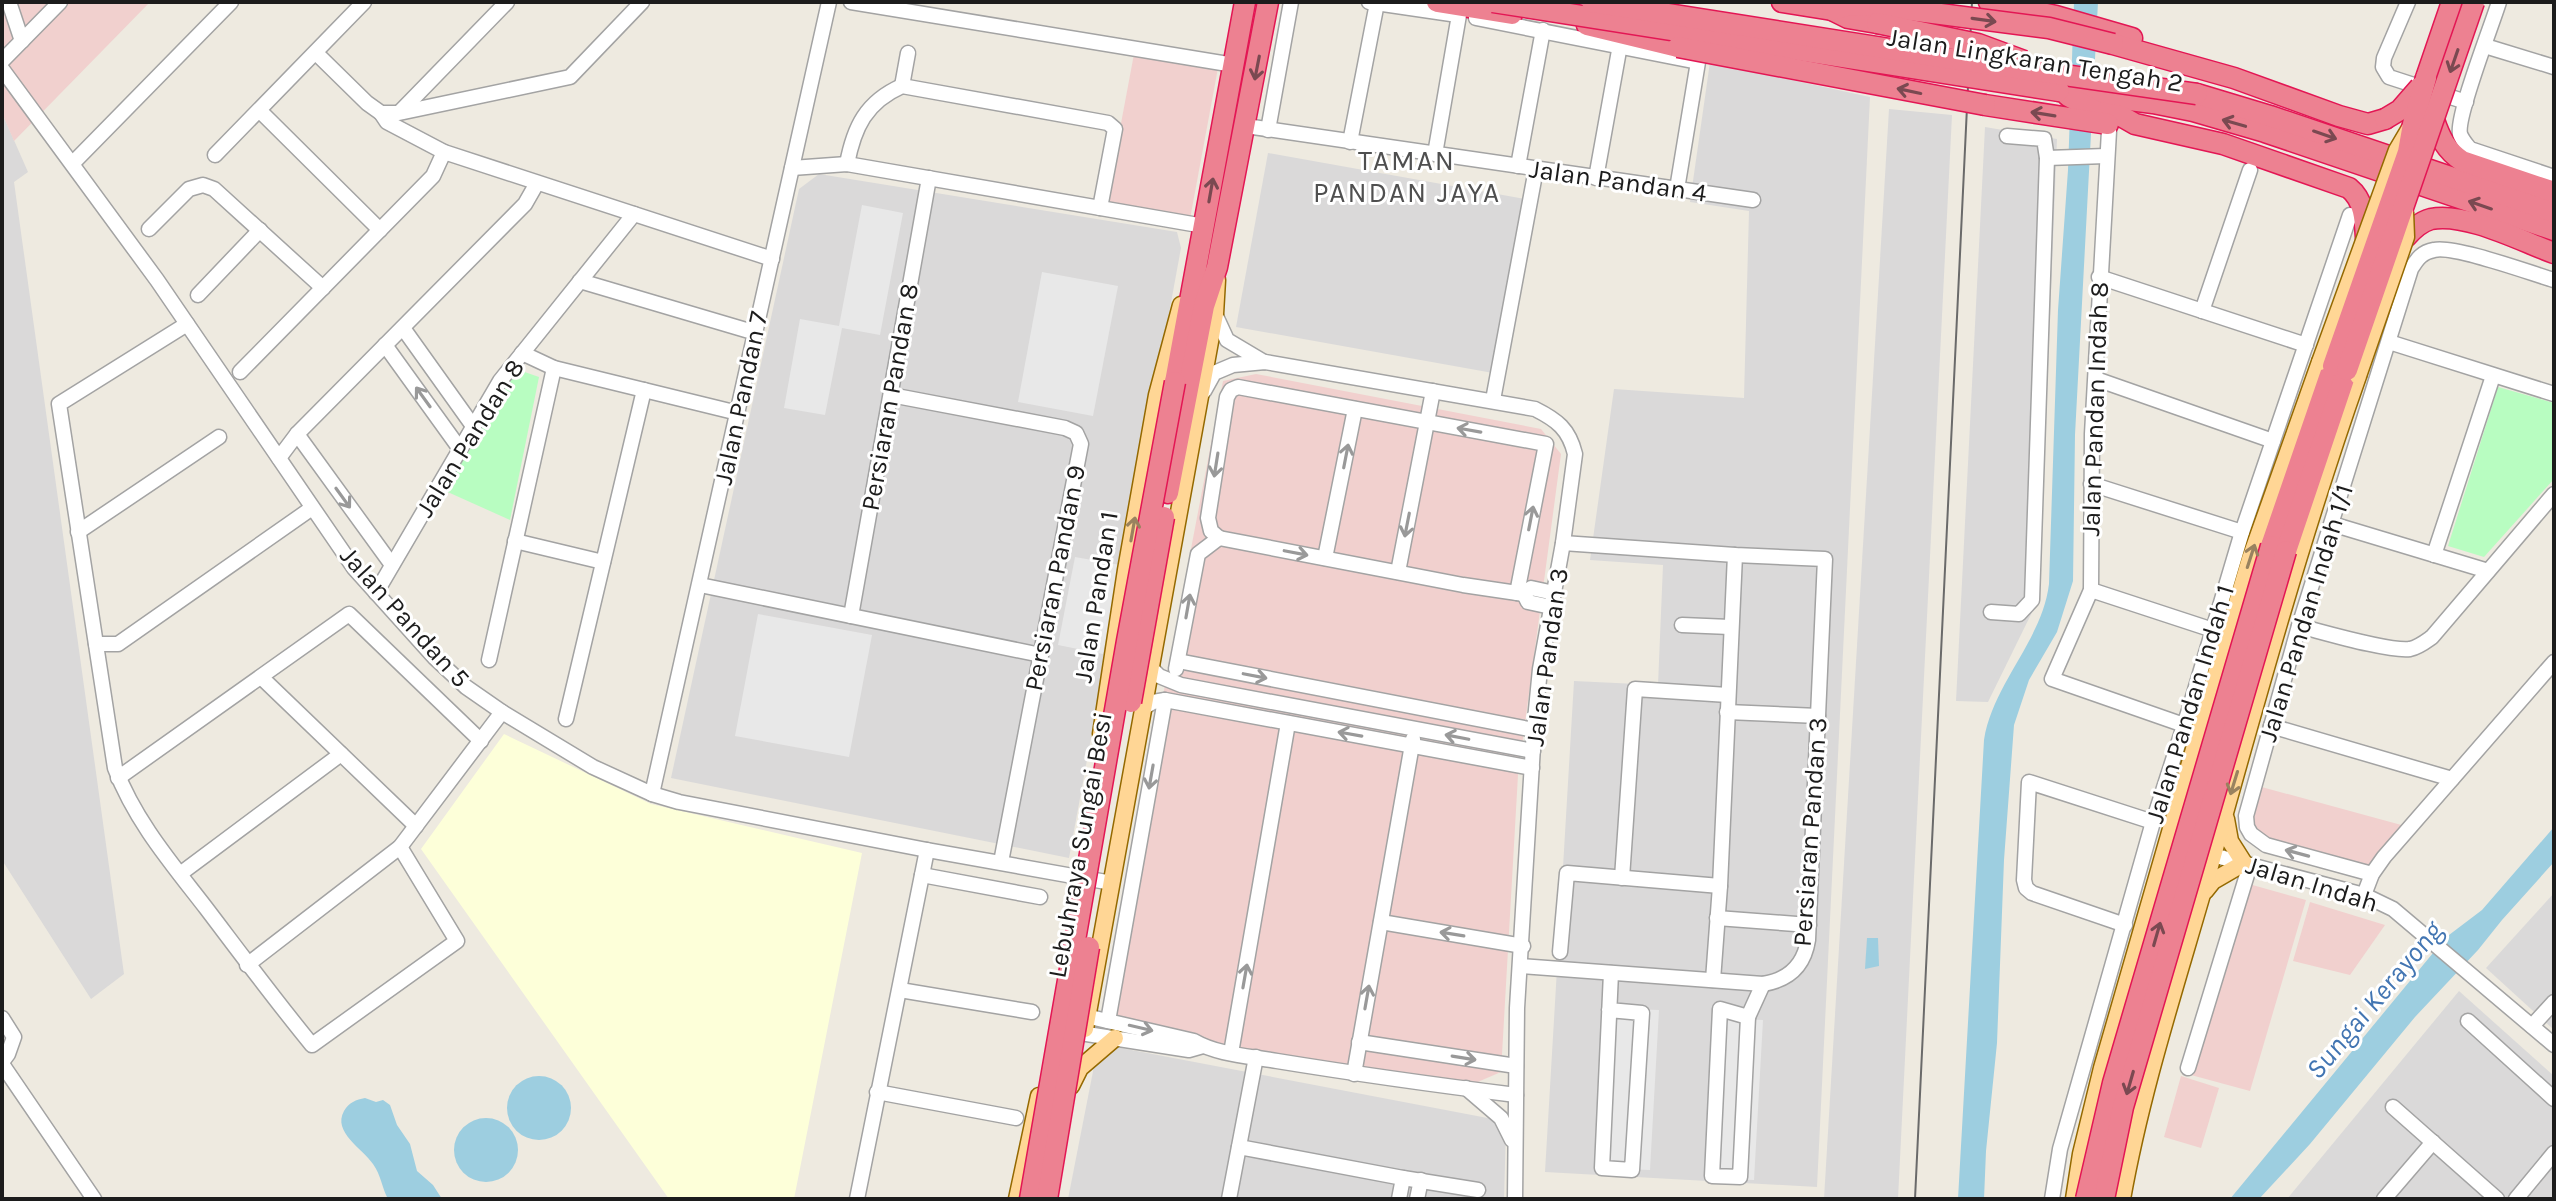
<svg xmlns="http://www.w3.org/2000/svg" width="2556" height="1201" viewBox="0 0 2556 1201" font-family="Karla,sans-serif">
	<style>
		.residential { fill: #dad9d9 }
		.commercial { fill: #f1d0ce }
		.education { fill: #fdffd9 }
		.park { fill: #b8fdc1 }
		.parking { fill: #e8e8e8 }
		.water { fill: #9dcee0 }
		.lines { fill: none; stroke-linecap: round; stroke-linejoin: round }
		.minor-casing { stroke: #a3a3a3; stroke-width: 17 }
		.major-casing { stroke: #946900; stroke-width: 19 }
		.highway-casing { stroke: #e31654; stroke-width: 23 }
		.minor { stroke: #fff; stroke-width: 14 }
		.major { stroke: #ffd695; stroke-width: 16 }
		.highway { stroke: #ed8191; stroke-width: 20 }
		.tram { stroke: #6a6a6a; stroke-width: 2 }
		.major-bridge-casing { stroke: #946900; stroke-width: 19; stroke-linecap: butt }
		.highway-bridge-casing { stroke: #e31654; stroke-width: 23; stroke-linecap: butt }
		.major-bridge { stroke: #ffd695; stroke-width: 16 }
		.highway-bridge { stroke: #ed8191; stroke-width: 20 }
		.oneway { stroke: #7a4951 }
		.oneway2 { stroke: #999 }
		.oneway3 { stroke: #99825f }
		.labels { text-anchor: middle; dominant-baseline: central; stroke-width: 6; stroke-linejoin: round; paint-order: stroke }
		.street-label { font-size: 26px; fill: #1c1c1c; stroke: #fff }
		.neighbourhood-label { font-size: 28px; letter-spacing: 2px; fill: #4f4f4f; stroke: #fff }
		.water-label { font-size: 28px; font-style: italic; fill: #4275b2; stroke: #fff }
	</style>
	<rect width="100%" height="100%" fill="#eeeae0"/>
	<g class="residential">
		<path d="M1710,62L1870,97L1817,1187L1545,1172L1574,681L1658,685L1663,565L1590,560L1614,389L1744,398L1749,211L1690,202Z"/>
		<path d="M1889,109L1952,115L1898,1199H1824Z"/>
		<path d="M2,113L28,172L14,182L124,974L91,999L2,860Z"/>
		<path d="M1985,127L2057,139L2039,598L1988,702L1956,701Z"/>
		<path d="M1268,153L1525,199L1493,373L1236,327Z"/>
		<path d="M819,174L1177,232L1181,248L1069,858L671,778L799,189Z"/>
		<path d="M2554,893V1030L2486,968Z"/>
		<path d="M2459,991L2554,1076V1199H2287Z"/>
		<path d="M1105,1045L1498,1120L1506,1129L1504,1199H1068L1097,1051Z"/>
	</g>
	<g class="commercial">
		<path d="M2,2H150L14,141L2,113Z"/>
		<path d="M1134,54L1218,68L1190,219L1106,203Z"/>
		<path d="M1256,374L1541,429L1561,454L1518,775L1501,1072L1473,1084L1100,1026L1223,381Z"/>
		<path d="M2258,786L2405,826L2370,869L2256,835L2250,816Z"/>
		<path d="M2249,884L2306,900L2250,1091L2191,1075Z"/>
		<path d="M2310,902L2385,925L2350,975L2293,961Z"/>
		<path d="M2181,1076L2219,1088L2201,1148L2164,1137Z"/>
	</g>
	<path class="education" d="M504,734L651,804L862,853L794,1199H669L421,849Z"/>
	<g class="park">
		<path d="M516,369L539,377L510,520L441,489L501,387Z"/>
		<path d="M2498,387L2554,403V479L2484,557L2448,546Z"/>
	</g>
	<g class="parking">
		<path d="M862,205L903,213L880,335L842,328L825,415L784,408L800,319L839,326Z"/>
		<path d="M1042,272L1118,286L1093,416L1018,402Z"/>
		<path d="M1075,557L1120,565L1103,654L1058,645Z"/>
		<path d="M758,614L872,635L849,757L735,736Z"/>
		<path d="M1608,1008L1659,1010L1650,1170L1600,1168Z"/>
		<path d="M1713,1018L1763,1020L1754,1180L1705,1178Z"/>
	</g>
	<g class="water">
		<path d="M2074,2H2098L2075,435L2073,581L2057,632L2029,680L2014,725L2004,860L1997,1043L1986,1151L1984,1199H1958L1984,740C1993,683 2042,641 2049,584L2058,310L2068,170Z"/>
		<path d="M2554,827V862L2502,920L2478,950L2415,1017L2310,1144L2259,1199H2230L2433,953L2449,935L2482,910Z"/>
		<path d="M1867,938H1878L1879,966L1865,969Z"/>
		<circle cx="539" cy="1108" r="32"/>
		<path d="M365,1098L376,1102L383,1100L390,1105L397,1125L410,1144L417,1171L433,1185L442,1199H388C382,1188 381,1175 373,1164C363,1149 332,1132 344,1111C349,1102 356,1100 365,1098Z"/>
		<circle cx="486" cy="1150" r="32"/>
	</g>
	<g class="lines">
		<defs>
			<g id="minor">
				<path d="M9,2L22,41"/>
				<path d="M851,2L1234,65"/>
				<path d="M1369,2L1451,14"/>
				<path d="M2408,2L2384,58L2383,67L2389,77L2466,102"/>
				<path d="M2499,2C2492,25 2456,116 2460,134C2462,140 2466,144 2470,149L2554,177"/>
				<path d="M1476,18L1698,62L1677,189"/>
				<path d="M2485,46L2554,67"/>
				<path d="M316,53L367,103L381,113H399L570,77L642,2"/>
				<path d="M2,61L60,2"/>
				<path d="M2,69L157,280L354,568L435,658L466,687L502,712L593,767L652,794L679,802L927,850L1112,883"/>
				<path d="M902,86L908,53"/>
				<path d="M260,111L380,230"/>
				<path d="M400,112L507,2"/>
				<path d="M381,113L387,122L444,152L772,259"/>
				<path d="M1246,126L1753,200"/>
				<path d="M1268,130L1291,2"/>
				<path d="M2109,131L2092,434L2091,590L2052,679L2184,725"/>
				<path d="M1350,142L1377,3"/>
				<path d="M1435,154L1459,15"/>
				<path d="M215,155L364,2"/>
				<path d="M2047,158L2106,156"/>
				<path d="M73,163L231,2"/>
				<path d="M847,164C854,127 866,102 902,86L1108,123L1115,129L1100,208"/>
				<path d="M1518,166L1543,30"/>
				<path d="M792,168L847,164L1204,226"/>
				<path d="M1596,178L1620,45"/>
				<path d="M149,229L189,189L203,185L214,189L323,288"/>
				<path d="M2099,277L2306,345"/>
				<path d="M580,281L756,333"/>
				<path d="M198,295L260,230"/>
				<path d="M2202,311L2250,170"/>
				<path d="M1215,314L1227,340L1264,362"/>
				<path d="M187,324L59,404L115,768C135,821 172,864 206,908C241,954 275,1000 312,1045L457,941L400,847"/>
				<path d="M403,328L473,426"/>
				<path d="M2389,342L2554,394"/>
				<path d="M385,345L460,449"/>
				<path d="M522,353L554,368L738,413"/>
				<path d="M240,372L433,176L444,152"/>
				<path d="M2096,379L2273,441"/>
				<path d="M1204,391L1214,373L1233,365L1265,362L1535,409C1557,420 1569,429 1575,454L1563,543L1540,669L1534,730L1517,1008L1515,1199"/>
				<path d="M891,395L1065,428L1076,433L1081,444L1001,862"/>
				<path d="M1493,400L1536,169"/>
				<path d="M297,434L392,565"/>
				<path d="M279,458L297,434L525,204L537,183"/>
				<path d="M2091,484L2242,532"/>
				<path d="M2332,524L2488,571"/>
				<path d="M78,532L219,437"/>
				<path d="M1219,538L1211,531L1208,518L1227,397L1231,390L1238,387L1546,444L1517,593"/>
				<path d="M1219,538L1463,585L1524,594L1531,588L1554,593"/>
				<path d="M515,541L603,562"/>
				<path d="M2434,555L2493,376"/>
				<path d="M1325,558L1355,409"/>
				<path d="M1398,572L1433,391"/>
				<path d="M700,585L1041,655"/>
				<path d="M2091,590L2213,630"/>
				<path d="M376,593L500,381L634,214"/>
				<path d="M1524,594L1528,602L1551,607"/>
				<path d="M1991,612L2019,614L2032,600L2047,158L2044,139L2007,136"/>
				<path d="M851,616L929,178"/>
				<path d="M1682,625L1730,627"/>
				<path d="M2299,626C2323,632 2390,652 2410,649C2419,647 2425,642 2432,637L2554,494"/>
				<path d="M96,644H118L312,508"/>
				<path d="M489,660L554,368"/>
				<path d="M1178,661L1534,730"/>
				<path d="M1151,668L1159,676L1181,685L1533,751"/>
				<path d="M1176,669L1198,554L1219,538"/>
				<path d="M261,677L416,826"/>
				<path d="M1143,708L1153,702L1165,700L1532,768"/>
				<path d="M1727,712L1818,716"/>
				<path d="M566,719L644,390"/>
				<path d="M2271,726L2452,779"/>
				<path d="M118,778L349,614L481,741"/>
				<path d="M652,794L829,2"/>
				<path d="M2205,853L2364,895L2393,909L2554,1045"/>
				<path d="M180,874L341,754"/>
				<path d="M2372,874L2266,845L2251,834L2247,827L2246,816L2299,626L2411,269C2417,259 2422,252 2434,250C2454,245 2530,273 2554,280"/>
				<path d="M922,875L1040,897"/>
				<path d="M1622,878L1635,689L1728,695"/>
				<path d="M2364,895L2372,874L2384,857L2554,662"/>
				<path d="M1717,918L1809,925"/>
				<path d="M1381,922L1523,946"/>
				<path d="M2125,925L2032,893L2026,888L2024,880L2029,782L2153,822"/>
				<path d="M1560,952L1567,873L1720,886"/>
				<path d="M247,965L400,847L502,712"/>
				<path d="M1522,966L1763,984C1788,980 1804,966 1808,940L1825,559L1735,555L1563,543"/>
				<path d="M1713,980L1720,886L1735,555"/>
				<path d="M900,990L1032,1012"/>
				<path d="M1720,1009L1748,1017L1740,1177L1712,1176Z"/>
				<path d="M1609,1010L1642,1013L1632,1170L1602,1168L1611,973"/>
				<path d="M1077,1014L1194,1041C1218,1055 1250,1056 1277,1061C1357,1074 1436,1085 1516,1095"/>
				<path d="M1748,1017L1763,984"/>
				<path d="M2,1018L14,1037L8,1054L2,1062"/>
				<path d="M1108,1021L1165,700"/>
				<path d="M2468,1021L2554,1099"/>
				<path d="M2532,1026L2554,1002"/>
				<path d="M1074,1032L1189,1050L1203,1046"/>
				<path d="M1359,1042L1516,1066"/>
				<path d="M1231,1053L1288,723"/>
				<path d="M2,1064L94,1199"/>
				<path d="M2188,1068L2250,865"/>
				<path d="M1354,1074L1413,739"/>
				<path d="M1466,1088L1501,1118L1512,1140"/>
				<path d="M877,1092L1016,1118"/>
				<path d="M2393,1107L2497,1199"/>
				<path d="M1239,1147L1403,1178L1478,1190"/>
				<path d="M857,1199L927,850"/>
				<path d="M1229,1199L1256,1057"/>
				<path d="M1399,1199L1403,1178"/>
				<path d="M1417,1199L1421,1180"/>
				<path d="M2052,1199L2060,1149L2153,822L2190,707L2242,532L2350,215"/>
				<path d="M2384,1199L2433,1142"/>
				<path d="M2516,1199L2554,1153"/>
			</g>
			<g id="major">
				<path d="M1101,734L1126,570L1157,395L1181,305"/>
				<path d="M2205,891L2213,881L2244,863L2230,841L2226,819"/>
				<path d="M1085,1029L1215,314L1217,280"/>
				<path d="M1071,1086L1080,1068L1115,1038"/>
				<path d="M1017,1199L1039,1096"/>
				<path d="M2074,1199L2081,1154L2102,1068L2205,711L2250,559L2320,362"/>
				<path d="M2122,1199C2142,1087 2178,979 2209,870C2255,705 2301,538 2358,376"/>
			</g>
			<g id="highway">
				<path d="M1437,2L1512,14"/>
				<path d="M1782,2L1832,10L1848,18L1877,23"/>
				<path d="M1989,2L2056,16L2132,38"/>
				<path d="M1832,10L1850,5L1879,6"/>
				<path d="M1587,25L1678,47"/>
				<path d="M2113,44L2234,78L2339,116L2368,124L2385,119"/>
				<path d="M2426,78L2452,2"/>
				<path d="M2059,91L2153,103L2193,111L2265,132L2554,230"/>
				<path d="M2197,94L2270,116L2554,212"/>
				<path d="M2068,96L2098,112L2121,116L2135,124L2223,144L2349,188C2364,200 2365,219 2366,238"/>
				<path d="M1985,105L2108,124"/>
				<path d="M2434,120C2440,138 2446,150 2462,161L2554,192"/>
				<path d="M2406,237C2413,229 2420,222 2431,219C2466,212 2521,241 2554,253"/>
				<path d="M1175,382L1245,2"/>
				<path d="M1168,493L1204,306L1217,267L1268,2"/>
				<path d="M2271,546L2333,366"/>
				<path d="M2286,551L2347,370"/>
			</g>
		</defs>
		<use href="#minor" class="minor-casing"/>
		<use href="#major" class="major-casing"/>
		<use href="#highway" class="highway-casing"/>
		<use href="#minor" class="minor"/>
		<use href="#major" class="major"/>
		<use href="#highway" class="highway"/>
		<path class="tram" d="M1915,1199L1972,2"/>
		<defs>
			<g id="major-bridge">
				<path d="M2320,362L2397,150L2410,128"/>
				<path d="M2358,376L2406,237L2405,212"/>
			</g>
			<g id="highway-bridge">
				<path d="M1493,2L2059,91"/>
				<path d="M1592,2L1959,60L2197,94"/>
				<path d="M1879,6L2049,28L2113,44"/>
				<path d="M1877,23L1978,44L2024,61"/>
				<path d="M1678,47L1985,105"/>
				<path d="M2385,119L2400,110L2420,87"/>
				<path d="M2333,366L2408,152L2413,124L2426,78"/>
				<path d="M2347,370L2474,2"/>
				<path d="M1131,702L1164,517"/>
				<path d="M1030,1199L1127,641L1175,382"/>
				<path d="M1047,1199L1089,947"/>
				<path d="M2086,1199L2113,1083L2271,546"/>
				<path d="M2104,1199L2123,1107L2286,551"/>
			</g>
		</defs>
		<use href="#major-bridge" class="major-bridge-casing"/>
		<use href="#highway-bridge" class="highway-bridge-casing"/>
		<use href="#major-bridge" class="major-bridge"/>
		<use href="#highway-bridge" class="highway-bridge"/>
	</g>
	<defs><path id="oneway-shaft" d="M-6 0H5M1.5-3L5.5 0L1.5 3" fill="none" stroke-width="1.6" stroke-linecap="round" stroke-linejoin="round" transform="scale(2)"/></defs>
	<g class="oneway">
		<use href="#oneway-shaft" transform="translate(1984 20) rotate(8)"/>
		<use href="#oneway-shaft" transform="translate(2454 61) rotate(109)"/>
		<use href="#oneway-shaft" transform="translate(1257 68) rotate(101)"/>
		<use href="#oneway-shaft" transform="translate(1909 91) rotate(-168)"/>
		<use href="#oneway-shaft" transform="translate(2043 114) rotate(-171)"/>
		<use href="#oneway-shaft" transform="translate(2234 123) rotate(-164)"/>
		<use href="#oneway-shaft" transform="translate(2325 135) rotate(19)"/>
		<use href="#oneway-shaft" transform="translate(1211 190) rotate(-80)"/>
		<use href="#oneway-shaft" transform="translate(2480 205) rotate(-161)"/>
		<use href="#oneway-shaft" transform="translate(2157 934) rotate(-74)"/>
		<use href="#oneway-shaft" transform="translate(2130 1083) rotate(106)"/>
	</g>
	<g class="oneway2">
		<use href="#oneway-shaft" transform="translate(423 397) rotate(-126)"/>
		<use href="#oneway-shaft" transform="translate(1469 430) rotate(-170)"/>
		<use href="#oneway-shaft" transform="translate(1346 456) rotate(-79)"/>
		<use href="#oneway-shaft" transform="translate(1216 465) rotate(99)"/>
		<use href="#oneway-shaft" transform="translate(343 498) rotate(54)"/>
		<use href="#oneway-shaft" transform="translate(1531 518) rotate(-79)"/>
		<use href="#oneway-shaft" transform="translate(1407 525) rotate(101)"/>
		<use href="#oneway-shaft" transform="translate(1296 553) rotate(11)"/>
		<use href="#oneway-shaft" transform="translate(1188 606) rotate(-80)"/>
		<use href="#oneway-shaft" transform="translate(1255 676) rotate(11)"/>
		<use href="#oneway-shaft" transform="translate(1350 734) rotate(-170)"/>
		<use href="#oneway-shaft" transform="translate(1457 737) rotate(-169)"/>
		<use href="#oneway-shaft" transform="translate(1151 777) rotate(100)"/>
		<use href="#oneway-shaft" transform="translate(2297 853) rotate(-165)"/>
		<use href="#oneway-shaft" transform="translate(1452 934) rotate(-171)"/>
		<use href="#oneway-shaft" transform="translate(1245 976) rotate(-80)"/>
		<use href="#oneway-shaft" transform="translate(1367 997) rotate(-80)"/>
		<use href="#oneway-shaft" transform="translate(1141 1028) rotate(13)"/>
		<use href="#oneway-shaft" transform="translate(1464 1058) rotate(9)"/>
	</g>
	<g class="oneway3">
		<use href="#oneway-shaft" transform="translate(1133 529) rotate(-80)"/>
		<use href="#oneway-shaft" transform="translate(2251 556) rotate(-72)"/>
		<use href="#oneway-shaft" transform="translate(2234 783) rotate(107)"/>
	</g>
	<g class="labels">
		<g class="street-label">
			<text transform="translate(2035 60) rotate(9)">Jalan Lingkaran Tengah 2</text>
			<text transform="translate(1618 181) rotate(8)">Jalan Pandan 4</text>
			<text transform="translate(890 397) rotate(-80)">Persiaran Pandan 8</text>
			<text transform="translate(741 398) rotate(-78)">Jalan Pandan 7</text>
			<text transform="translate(2095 409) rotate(-88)">Jalan Pandan Indah 8</text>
			<text transform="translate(470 438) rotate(-58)">Jalan Pandan 8</text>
			<text transform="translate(1055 578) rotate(-79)">Persiaran Pandan 9</text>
			<text transform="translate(1096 597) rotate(-81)">Jalan Pandan 1</text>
			<text transform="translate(2306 613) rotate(-73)">Jalan Pandan Indah 1/1</text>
			<text transform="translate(405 617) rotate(48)">Jalan Pandan 5</text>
			<text transform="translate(1547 657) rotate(-82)">Jalan Pandan 3</text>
			<text transform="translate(2190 704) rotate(-73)">Jalan Pandan Indah 1</text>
			<text transform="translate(1810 832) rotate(-86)">Persiaran Pandan 3</text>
			<text transform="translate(1080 845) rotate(-80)">Lebuhraya Sungai Besi</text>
			<text transform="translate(2312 884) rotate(17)">Jalan Indah</text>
		</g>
		<g class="neighbourhood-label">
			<text x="1407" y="160">TAMAN<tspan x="1407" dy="32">PANDAN JAYA</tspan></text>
		</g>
		<g class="water-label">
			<text transform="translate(2374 1000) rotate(-50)">Sungai Kerayong</text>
		</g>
	</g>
	<rect width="2556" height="1201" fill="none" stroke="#1c1c1c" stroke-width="8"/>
</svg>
